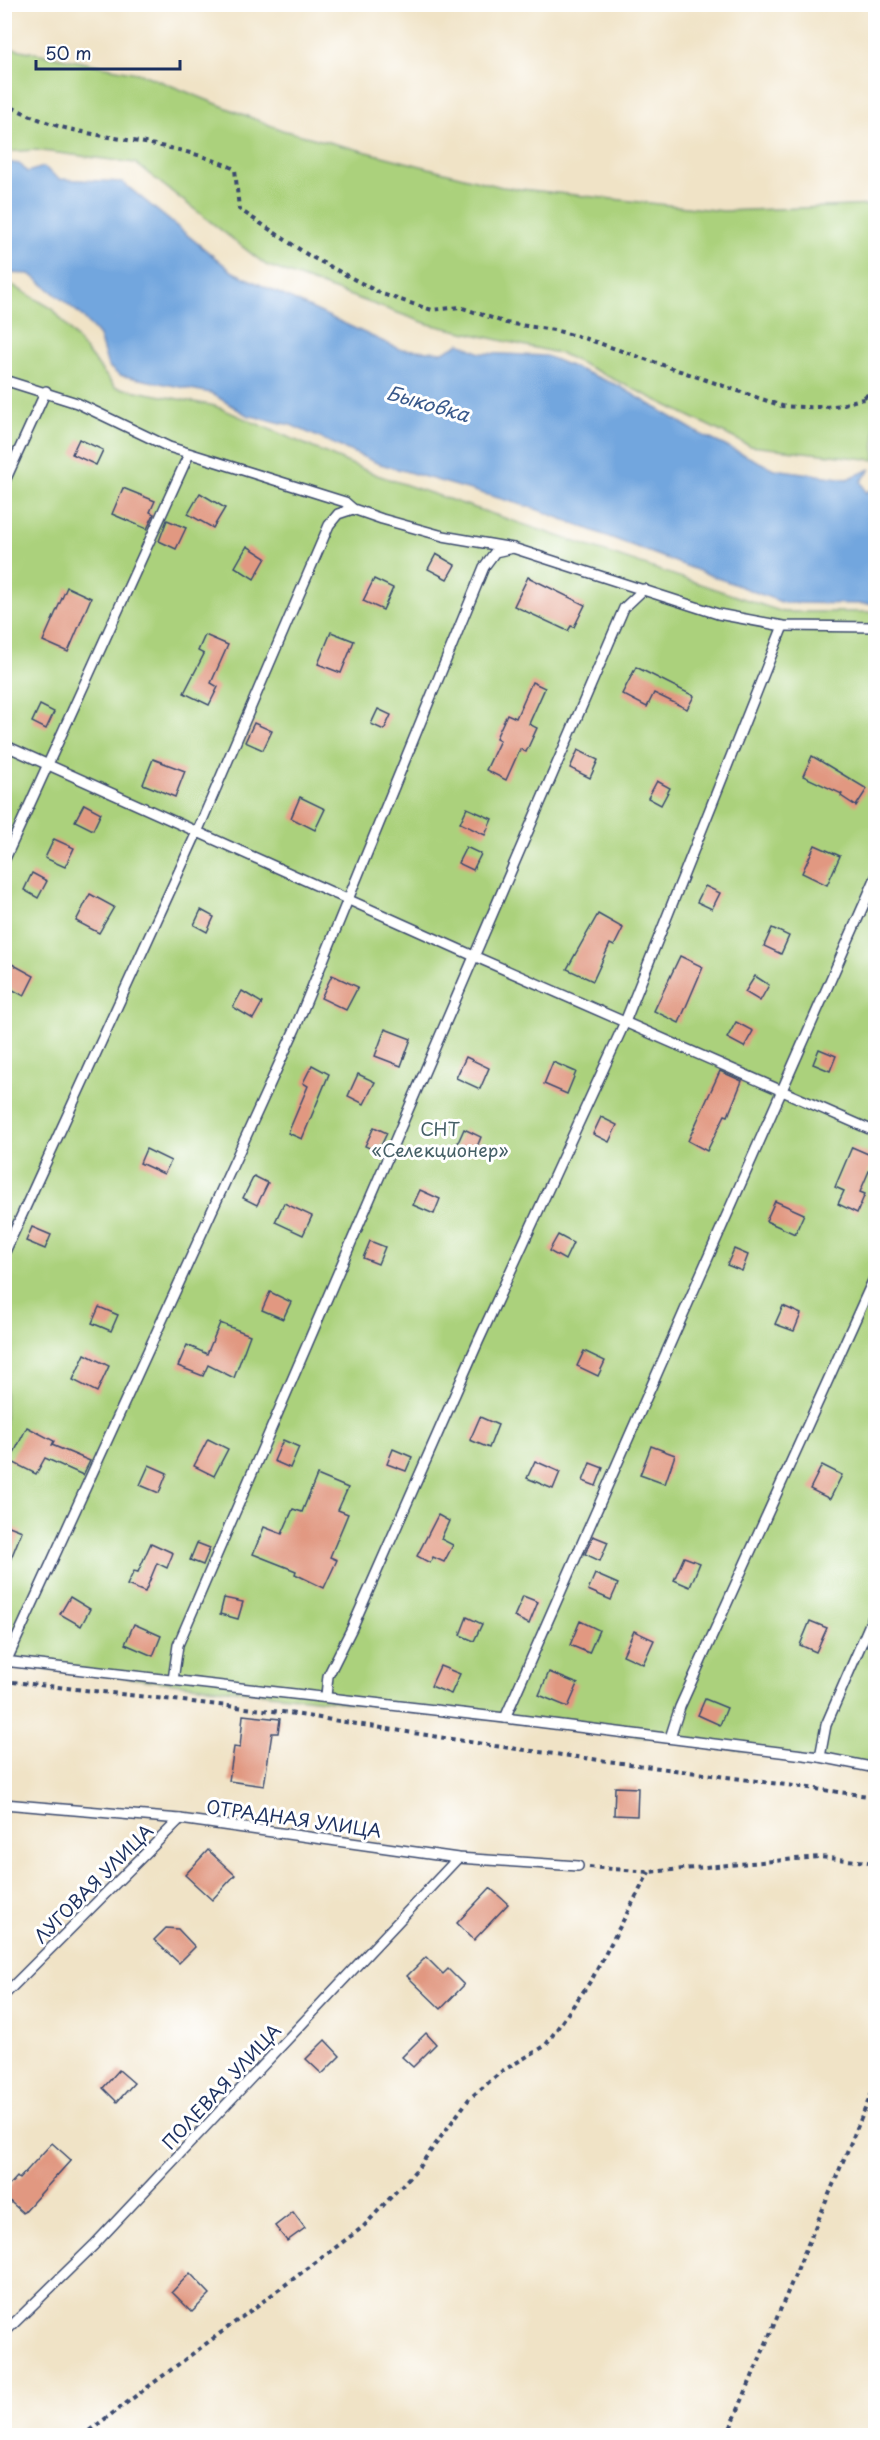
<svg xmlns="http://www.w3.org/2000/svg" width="880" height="2440" viewBox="0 0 880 2440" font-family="'Playpen Sans',sans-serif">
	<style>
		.green { fill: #abd17b; stroke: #63806c; stroke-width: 1.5 }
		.water { fill: #72a6de; stroke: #466a9e; stroke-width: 1.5 }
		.building { fill: #e19881 }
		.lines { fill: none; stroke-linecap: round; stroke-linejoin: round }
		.lane-casing { stroke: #3b4a6e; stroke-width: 12 }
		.path { stroke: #3b4a6e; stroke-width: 4; stroke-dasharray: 4.5 4.5; stroke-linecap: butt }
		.lane { stroke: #fff; stroke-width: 9 }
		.labels { text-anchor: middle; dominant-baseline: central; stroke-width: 6; stroke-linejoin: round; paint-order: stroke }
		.park-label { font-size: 18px; fill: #466067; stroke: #fff }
		.street-label { font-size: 18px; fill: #1b2f5e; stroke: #fff }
		.water-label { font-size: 20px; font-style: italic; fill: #39598b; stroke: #fff }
	</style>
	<rect width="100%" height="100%" fill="#fff"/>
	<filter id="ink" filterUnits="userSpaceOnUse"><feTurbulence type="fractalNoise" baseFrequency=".0167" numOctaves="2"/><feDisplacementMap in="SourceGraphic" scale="12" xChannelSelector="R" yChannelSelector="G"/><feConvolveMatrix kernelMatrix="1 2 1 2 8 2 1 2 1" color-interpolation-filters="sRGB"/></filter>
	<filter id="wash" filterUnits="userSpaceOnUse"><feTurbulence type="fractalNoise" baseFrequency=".008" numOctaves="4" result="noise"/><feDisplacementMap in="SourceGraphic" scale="24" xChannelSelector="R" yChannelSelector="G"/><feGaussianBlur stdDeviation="1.35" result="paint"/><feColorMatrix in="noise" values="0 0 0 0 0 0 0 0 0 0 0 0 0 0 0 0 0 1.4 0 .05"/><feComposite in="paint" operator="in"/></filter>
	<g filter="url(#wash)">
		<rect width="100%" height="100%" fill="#f0e3c6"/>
		<g class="green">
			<path d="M5,47L142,74L282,130L502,187L723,211L875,205V460L750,446L562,354L428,324L266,265L135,163L35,150L5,152Z"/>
			<path d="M5,281L53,309L115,387L215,406L377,475L783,612H875V1769L660,1738L5,1664Z"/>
		</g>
		<path class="water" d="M4,162L20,164L27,172L44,167L59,179L122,182L233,272L399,349L443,352L460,343L480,353L546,356L619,386L700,434L774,469L847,479L871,469L861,481L866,493L875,486V604L784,603L533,508L377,463L291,425L247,415L211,393L119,375L108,366L99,336L80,314L30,274L5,273Z"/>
		<g id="blocks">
			<g class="building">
				<path d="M79,439L103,450L96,465L72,454Z"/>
				<path d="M123,488L155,501L150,512L154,514L147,529L112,514Z"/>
				<path d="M200,493L225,508L213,528L188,514Z"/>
				<path d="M167,520L186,528L176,549L159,541Z"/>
				<path d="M247,546L266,558L254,579L235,567Z"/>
				<path d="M436,554L455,565L447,579L428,569Z"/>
				<path d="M528,577L585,605L574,627L571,626L568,631L514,606Z"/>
				<path d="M374,579L393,588L383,610L363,601Z"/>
				<path d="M67,587L91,598L68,652L43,641Z"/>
				<path d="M331,632L354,641L341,673L318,664Z"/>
				<path d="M205,635L228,645L211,683L218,687L209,705L184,693L204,654L198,651Z"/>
				<path d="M636,667L694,696L687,709L654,693L647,707L622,694Z"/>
				<path d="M532,682L545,688L529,724L537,728L526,752L520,749L506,780L486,770L500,740L496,738L507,714L516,718Z"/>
				<path d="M40,705L54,712L46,729L32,722Z"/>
				<path d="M378,709L391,715L384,730L371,724Z"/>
				<path d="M254,723L272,731L263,750L245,742Z"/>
				<path d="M578,750L598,760L590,778L570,768Z"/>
				<path d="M812,756L867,789L856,806L841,796L842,794L803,776Z"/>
				<path d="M153,759L185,771L175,797L143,784Z"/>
				<path d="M657,781L670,788L661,805L648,798Z"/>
				<path d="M300,797L325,809L315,830L291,818Z"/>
				<path d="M84,804L101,813L93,830L75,821Z"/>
				<path d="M467,808L492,819L485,835L460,823Z"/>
				<path d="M54,839L74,848L65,867L45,858Z"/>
				<path d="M815,845L840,856L827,885L802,873Z"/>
				<path d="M466,847L481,854L473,870L458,863Z"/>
				<path d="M32,873L47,881L38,898L24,890Z"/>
				<path d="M705,886L720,893L712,909L697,902Z"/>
				<path d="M90,894L114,907L99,933L76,921Z"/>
				<path d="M201,910L214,917L207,932L194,925Z"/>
				<path d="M598,914L623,928L614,946L610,944L593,981L567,969Z"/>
				<path d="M772,928L789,936L781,954L764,946Z"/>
				<path d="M680,956L703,967L679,1023L654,1011Z"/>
				<path d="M12,964L34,976L24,996L4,985V979Z"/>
				<path d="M332,975L358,987L346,1010L321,998Z"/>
				<path d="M755,976L769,985L760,1001L745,992Z"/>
				<path d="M242,991L262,1003L253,1019L233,1007Z"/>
				<path d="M736,1022L753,1031L744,1047L727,1038Z"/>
				<path d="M385,1029L411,1039L401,1066L375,1056Z"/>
				<path d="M819,1049L836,1056L830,1071L813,1064Z"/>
				<path d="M466,1057L489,1068L480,1089L456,1078Z"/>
				<path d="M553,1062L576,1072L567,1094L544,1084Z"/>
				<path d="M312,1065L329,1074L302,1139L288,1133L308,1086L303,1083Z"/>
				<path d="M720,1071L742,1081L728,1116L725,1115L707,1151L688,1141Z"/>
				<path d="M358,1074L375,1082L364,1104L348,1096Z"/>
				<path d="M601,1117L617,1125L609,1142L593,1134Z"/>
				<path d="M374,1127L387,1133L378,1152L365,1146Z"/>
				<path d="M464,1129L481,1137L474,1154L456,1147Z"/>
				<path d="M852,1147L875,1157L860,1192L865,1194L857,1213L838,1204L844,1191L835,1187Z"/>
				<path d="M146,1149L171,1161L164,1174L140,1163Z"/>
				<path d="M254,1176L268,1183L257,1205L243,1198Z"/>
				<path d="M420,1190L440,1199L434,1214L413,1205Z"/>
				<path d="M775,1201L804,1214L795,1234L766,1221Z"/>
				<path d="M284,1203L312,1216L303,1235L275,1222Z"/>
				<path d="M32,1227L51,1235L45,1249L26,1241Z"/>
				<path d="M558,1235L573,1243L565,1260L549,1251Z"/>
				<path d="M370,1241L385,1247L378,1264L363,1258Z"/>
				<path d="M734,1249L748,1255L742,1271L727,1265Z"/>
				<path d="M270,1292L291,1302L283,1319L262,1310Z"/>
				<path d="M783,1306L801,1314L794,1331L775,1324Z"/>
				<path d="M99,1307L118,1315L111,1331L92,1323Z"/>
				<path d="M220,1323L250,1335L234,1378L208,1365L203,1376L178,1366L187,1345L207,1354Z"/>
				<path d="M584,1351L605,1361L598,1376L577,1366Z"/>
				<path d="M85,1354L109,1366L97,1392L73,1380Z"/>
				<path d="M480,1417L498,1425L489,1448L470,1440Z"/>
				<path d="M27,1427L54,1441L52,1445L90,1461L83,1475L45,1458L36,1474L10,1461Z"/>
				<path d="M208,1439L228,1449L214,1476L194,1466Z"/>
				<path d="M283,1440L299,1447L290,1468L274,1461Z"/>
				<path d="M651,1446L675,1455L665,1484L640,1475Z"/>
				<path d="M393,1449L412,1457L406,1471L387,1464Z"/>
				<path d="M535,1461L560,1472L553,1489L527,1478Z"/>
				<path d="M590,1463L603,1468L596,1486L583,1481Z"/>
				<path d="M149,1465L167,1473L159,1493L140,1485Z"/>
				<path d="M822,1465L842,1475L830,1499L810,1489Z"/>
				<path d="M317,1475L348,1488L338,1510L348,1514L330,1557L337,1560L324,1588L295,1574L296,1571L253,1554L264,1527L282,1534L293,1509L302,1512Z"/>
				<path d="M438,1515L449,1521L441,1539L453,1545L444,1562L433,1557L430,1563L417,1556Z"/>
				<path d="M4,1524L22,1531L5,1573H4Z"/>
				<path d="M593,1536L608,1542L600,1561L585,1554Z"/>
				<path d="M151,1543L173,1553L167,1568L157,1563L145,1592L127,1585L134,1571L138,1572Z"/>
				<path d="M197,1543L210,1548L203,1565L190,1560Z"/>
				<path d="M684,1557L700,1563L690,1587L674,1580Z"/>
				<path d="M595,1574L618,1584L611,1600L588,1590Z"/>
				<path d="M523,1596L538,1602L529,1624L514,1617Z"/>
				<path d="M70,1597L90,1609L81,1626L60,1614Z"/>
				<path d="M224,1598L243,1602L238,1619L220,1614Z"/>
				<path d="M467,1617L482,1624L474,1641L460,1635Z"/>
				<path d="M580,1621L599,1630L589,1653L570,1645Z"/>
				<path d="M810,1621L827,1628L816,1652L800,1645Z"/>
				<path d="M134,1624L161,1636L153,1656L125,1644Z"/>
				<path d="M634,1631L654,1640L643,1664L623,1655Z"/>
				<path d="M440,1666L460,1674L451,1694L431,1686Z"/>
				<path d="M549,1672L578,1684L568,1707L539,1695Z"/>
				<path d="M705,1699L727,1708L720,1725L698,1715Z"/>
				<path d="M243,1715L280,1719L278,1733H272L264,1786L229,1781L234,1747L240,1748Z"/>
				<path d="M615,1787L638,1788L637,1816L614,1815Z"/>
				<path d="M208,1850L235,1875L212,1900L185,1875Z"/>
				<path d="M490,1888L508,1904L474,1940L457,1923Z"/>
				<path d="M166,1928L178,1929L195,1947L179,1963L154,1940Z"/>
				<path d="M426,1957L443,1974L448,1969L464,1985L441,2009L407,1976Z"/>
				<path d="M426,2033L436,2044L413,2067L402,2057Z"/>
				<path d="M325,2040L340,2056L322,2074L306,2059Z"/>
				<path d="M119,2070L134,2083L117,2102L103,2088Z"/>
				<path d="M52,2143L71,2160L23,2213L4,2196V2191L17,2177L19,2179Z"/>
				<path d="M293,2212L305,2228L287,2241L275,2226Z"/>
				<path d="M190,2273L210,2294L192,2312L172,2292Z"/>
			</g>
		</g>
	</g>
	<g filter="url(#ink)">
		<use href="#blocks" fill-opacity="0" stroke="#3b4a6e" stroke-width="1.5"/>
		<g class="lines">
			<defs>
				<g id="lane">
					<path d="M4,380L77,403L169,447L345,502L353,509L382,519L443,536L513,548L718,614L783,626L876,627"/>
					<path d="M4,483L46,391"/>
					<path d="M4,745L476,957L876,1132"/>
					<path d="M4,861L189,454"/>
					<path d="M4,1254L198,830L329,525L338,514L353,509"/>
					<path d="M4,1661L505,1718L820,1757L876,1768"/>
					<path d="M6,1662L295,1029L484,567L495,552L513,548"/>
					<path d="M173,1680L178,1645L624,608L644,589"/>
					<path d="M326,1696L328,1676L352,1628L478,1342L625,1022L783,626"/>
					<path d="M505,1718L876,877"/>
					<path d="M670,1738L680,1707L876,1274"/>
					<path d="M820,1757L826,1725L876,1610"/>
					<path d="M4,1804L180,1819L458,1858L578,1866"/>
					<path d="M4,1995L180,1819"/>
					<path d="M4,2333L94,2245L458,1858"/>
				</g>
			</defs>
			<use href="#lane" class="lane-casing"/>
			<g class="path">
				<path d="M4,104C25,113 47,124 69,129C125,142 181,144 235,169L239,209L308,255L382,294L432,310L460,307L506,323L554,330L584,338L782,406C799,407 816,408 834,406C850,404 860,396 876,400"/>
				<path d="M864,397L876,390"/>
				<path d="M4,1681L282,1712L495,1746L876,1797"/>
				<path d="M589,1867L649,1872L819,1857L876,1863"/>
				<path d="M82,2436L363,2227L418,2168L469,2099L502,2071L545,2046L592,1979L649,1872"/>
				<path d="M727,2436L876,2083"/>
			</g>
			<use href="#lane" class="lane"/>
		</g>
	</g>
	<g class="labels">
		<g class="park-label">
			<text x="440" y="1128">СНТ<tspan x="440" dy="21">«Селекционер»</tspan></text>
		</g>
		<g class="street-label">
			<text transform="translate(294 1818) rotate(8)">ОТРАДНАЯ УЛИЦА</text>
			<text transform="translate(93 1883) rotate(-45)">ЛУГОВАЯ УЛИЦА</text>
			<text transform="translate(221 2086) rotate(-47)">ПОЛЕВАЯ УЛИЦА</text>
		</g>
		<g class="water-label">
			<text transform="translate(428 403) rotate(16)">Быковка</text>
		</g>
	</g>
	<rect width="880" height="2440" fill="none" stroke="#fff" stroke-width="24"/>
	<path d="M36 60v9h144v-9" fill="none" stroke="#1b2f5e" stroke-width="3"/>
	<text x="45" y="60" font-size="18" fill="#1b2f5e" stroke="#ffffff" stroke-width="4.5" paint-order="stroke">50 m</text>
</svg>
